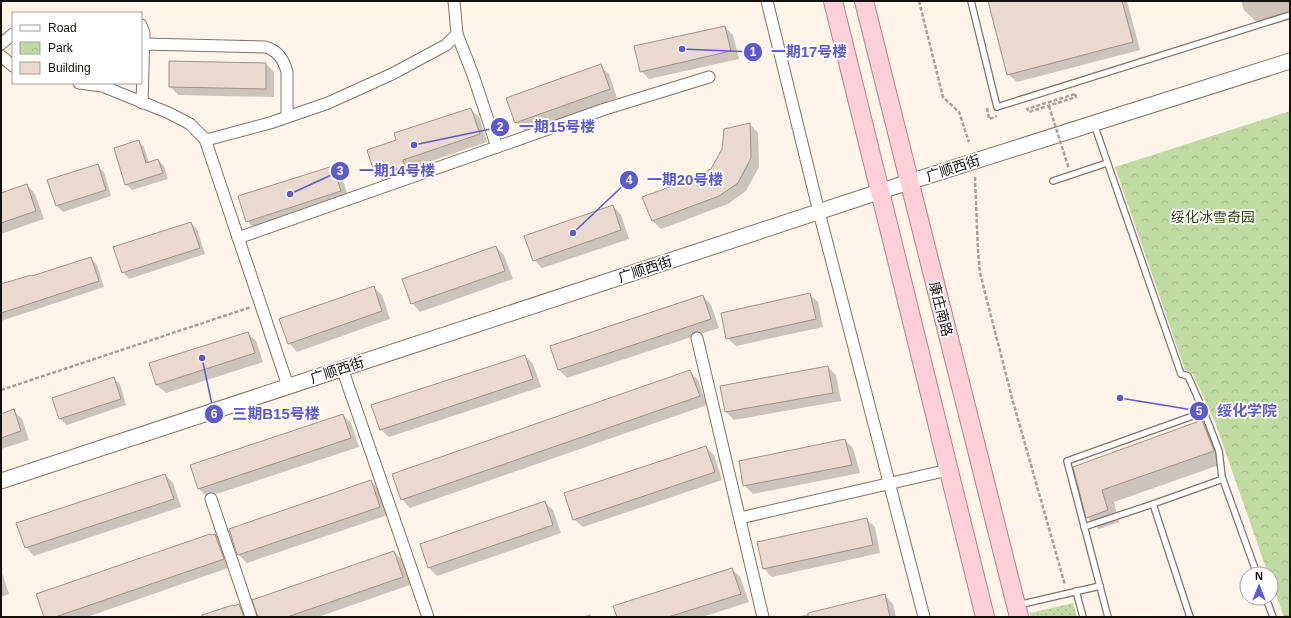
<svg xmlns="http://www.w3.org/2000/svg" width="1291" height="618" viewBox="0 0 1291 618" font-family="Arial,'Noto Sans SC',sans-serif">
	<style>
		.grass { fill: url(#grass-dots) }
		.park { fill: url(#park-crowns) }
		.shadow { fill: #0003 }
		.building { fill: #ead9ce; stroke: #a19187 }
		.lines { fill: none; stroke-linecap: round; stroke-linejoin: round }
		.service-casing { stroke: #807467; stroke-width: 8 }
		.minor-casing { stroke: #807467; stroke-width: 13 }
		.secondary-casing { stroke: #807467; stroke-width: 17 }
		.trunk-casing { stroke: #ac8589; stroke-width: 20 }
		.path { stroke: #a9a097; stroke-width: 2.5; stroke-dasharray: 4 2; stroke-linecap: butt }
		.service { stroke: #fff; stroke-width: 5.5 }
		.minor { stroke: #fff; stroke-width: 11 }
		.secondary { stroke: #fff; stroke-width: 15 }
		.trunk { stroke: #fecfd7; stroke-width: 18 }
		.path-bridge { stroke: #a9a097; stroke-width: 2.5; stroke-dasharray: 4 2; stroke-linecap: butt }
		.labels { text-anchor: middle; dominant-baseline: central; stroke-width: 3.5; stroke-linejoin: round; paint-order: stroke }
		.street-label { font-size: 14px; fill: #15110c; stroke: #fff }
		.park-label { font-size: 14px; fill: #2d3f13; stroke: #fff }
		.leader { fill: none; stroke: #5c59d1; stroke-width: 1.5 }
		.callout-dot { fill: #5c59d1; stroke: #fff; stroke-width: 1.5 }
		.mark-label { font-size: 12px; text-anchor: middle; font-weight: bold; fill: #fff }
		.callout-label { font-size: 15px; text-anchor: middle; font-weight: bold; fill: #5c59d1; stroke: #fff; stroke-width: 3.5; stroke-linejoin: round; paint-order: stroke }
	</style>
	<defs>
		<pattern id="grass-dots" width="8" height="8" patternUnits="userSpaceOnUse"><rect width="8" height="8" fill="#c0dba1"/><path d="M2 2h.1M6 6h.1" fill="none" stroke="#a4bb89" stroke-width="1.8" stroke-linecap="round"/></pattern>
		<pattern id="park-crowns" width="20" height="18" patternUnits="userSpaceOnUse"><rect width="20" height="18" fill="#c0dba1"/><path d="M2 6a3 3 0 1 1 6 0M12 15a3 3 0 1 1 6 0" fill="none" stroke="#a4bb89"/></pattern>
	</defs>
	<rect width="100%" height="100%" fill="#fff4e9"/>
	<path class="grass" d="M1073,603L1077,617H1031L1030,613Z"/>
	<path class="park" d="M1290,111V617H1284L1271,581V574H1268L1215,422L1193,374L1185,370L1115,167Z"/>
	<g class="shadow">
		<path d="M989,1H1127L1140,50L1017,82L1008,74Z"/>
		<path d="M1241,1H1290V14L1256,22L1244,10Z"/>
		<path d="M725,27L733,35L739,59L649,79L641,71Z"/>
		<path d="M266,64L274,72V97L178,95L170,86Z"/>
		<path d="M600,66L609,74L617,98L525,131L516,122Z"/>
		<path d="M470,109L479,117L487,142L411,168L413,174L385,183L376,175L368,151L398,141Z"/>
		<path d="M750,124L758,133L759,167L746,191L728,204L661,229L653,221L712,169Z"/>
		<path d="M138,141L144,147L149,163L158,160L164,166L168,179L132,190L126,184Z"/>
		<path d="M97,166L104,172L111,196L63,212L56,205Z"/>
		<path d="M333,167L341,175L349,199L255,229L247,221Z"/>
		<path d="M27,185L35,194L44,219L1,234V194Z"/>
		<path d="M613,206L621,215L629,239L542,268L534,260Z"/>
		<path d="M191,223L197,229L205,254L129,279L123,272Z"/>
		<path d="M496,247L504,255L513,279L420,312L412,303Z"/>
		<path d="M91,258L97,265L104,287L1,321V286Z"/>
		<path d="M373,287L382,295L390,319L297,352L289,343Z"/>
		<path d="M809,294L818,302L823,327L736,346L727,338Z"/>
		<path d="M703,296L711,305L719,328L567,378L559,370Z"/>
		<path d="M247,333L256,341L263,362L166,393L157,385L151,364Z"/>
		<path d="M525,356L533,364L541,387L389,437L380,429Z"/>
		<path d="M828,367L836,375L841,401L734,420L726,412Z"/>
		<path d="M690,371L698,380L707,405L410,508L402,499Z"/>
		<path d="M113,378L120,384L126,405L67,425L60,419L53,398Z"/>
		<path d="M14,411L22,419L29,440L1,449V415Z"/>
		<path d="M343,415L351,423L359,447L207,497L199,489Z"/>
		<path d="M1202,421L1214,433L1225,463L1114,502L1119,522L1099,529L1087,517L1074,467Z"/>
		<path d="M845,440L853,448L860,473L753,494L744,485Z"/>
		<path d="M705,447L714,455L722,480L583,527L574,519Z"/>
		<path d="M165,475L173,483L181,507L34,556L26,547Z"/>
		<path d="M371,481L379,490L388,515L247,563L239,555L230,530Z"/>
		<path d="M544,502L553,510L561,533L437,576L429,568Z"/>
		<path d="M866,519L875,527L880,553L772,577L764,569Z"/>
		<path d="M215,535L223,543L231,567L87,617H45Z"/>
		<path d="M394,552L402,560L410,585L318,617H259Z"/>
		<path d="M1,569L9,594L1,597Z"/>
		<path d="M732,569L740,577L749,602L702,617H618Z"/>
		<path d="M884,595L893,604L896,617H796Z"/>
		<path d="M239,605L247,614L249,617H201L233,606L234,607Z"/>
		<path d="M590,614L592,617H582Z"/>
	</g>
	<g class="building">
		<path d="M988,1H1122L1133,42L1007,75Z"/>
		<path d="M725,26L731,51L640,72L634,46Z"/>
		<path d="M169,61L266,63V89L169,87Z"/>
		<path d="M601,64L610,89L515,123L506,98Z"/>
		<path d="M471,108L480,134L403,160L405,166L375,175L367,150L396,140L394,133Z"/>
		<path d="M750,123L751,158L738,183L719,196L652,221L642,197L692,179L711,169L722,149L724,129Z"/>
		<path d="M139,140L146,163L158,159L163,173L125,185L114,148Z"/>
		<path d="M98,164L106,190L56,206L47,180Z"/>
		<path d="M333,166L341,191L246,222L238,196Z"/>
		<path d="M27,184L36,211L1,223V193Z"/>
		<path d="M613,205L621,230L533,261L524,236Z"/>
		<path d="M191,222L200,248L122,273L113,247Z"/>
		<path d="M496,246L505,271L411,304L402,279Z"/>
		<path d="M91,257L99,281L1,313V284L31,275L32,276Z"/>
		<path d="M374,286L382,311L288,344L279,319Z"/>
		<path d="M810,293L816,319L726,339L721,313Z"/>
		<path d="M703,295L711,319L558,370L550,346Z"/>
		<path d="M248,332L255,353L156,385L149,363Z"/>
		<path d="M525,355L533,379L380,430L371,405Z"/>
		<path d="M828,366L833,393L725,412L720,386Z"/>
		<path d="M690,370L700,396L401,500L392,474Z"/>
		<path d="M114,377L121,399L59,419L52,398Z"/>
		<path d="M14,409L21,431L1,438V414Z"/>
		<path d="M343,414L351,438L198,489L190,465Z"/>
		<path d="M1202,420L1214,451L1102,490L1108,510L1086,518L1073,467Z"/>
		<path d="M845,439L852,465L743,486L739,461Z"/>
		<path d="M706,446L715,472L573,520L564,493Z"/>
		<path d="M165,474L174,499L25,548L16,523Z"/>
		<path d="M371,480L380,507L238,555L237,554L229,529Z"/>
		<path d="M545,501L553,525L428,568L420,544Z"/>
		<path d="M867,518L873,545L763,569L757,542Z"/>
		<path d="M210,534L211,535L215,534L224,559L55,617H44L36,594Z"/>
		<path d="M394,551L403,577L287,617H258L252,600Z"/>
		<path d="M732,568L741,594L668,617H617L613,606Z"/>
		<path d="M885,594L890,617H808V613Z"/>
		<path d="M239,604L244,617H203L202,615L233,605L234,606Z"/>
	</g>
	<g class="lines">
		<defs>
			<g id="service">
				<path d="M971,1L997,107L1290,15"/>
				<path d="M1094,124L1181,374L1188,376L1204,412L1219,451L1222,477L1257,574"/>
				<path d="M1053,181L1107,163"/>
				<path d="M1084,527L1153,504"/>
				<path d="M1076,591L1083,617"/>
				<path d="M1266,598L1273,617"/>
				<path d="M1018,605L1100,586"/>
				<path d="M1108,617L1067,461L1204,412"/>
				<path d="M1190,617L1153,504L1223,479"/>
			</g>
			<g id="minor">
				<path d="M767,1L819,212L924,617"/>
				<path d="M141,25L144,33L142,103"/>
				<path d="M457,34L473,75L497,147"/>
				<path d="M1,44L13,34"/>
				<path d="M144,44L265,47C277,50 284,60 287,72V117"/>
				<path d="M1,56L13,66"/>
				<path d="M79,83L102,86L169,113L190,124L205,139H210L270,123L328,103L392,74L446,45L457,34L454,1"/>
				<path d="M205,139L288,386"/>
				<path d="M238,238L605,109L709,77"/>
				<path d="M697,338L763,617"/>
				<path d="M342,368L428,617"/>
				<path d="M211,499L251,617"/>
				<path d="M740,518L948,470"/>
			</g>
			<path id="secondary" d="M1,481L909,182L1290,61"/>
			<g id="trunk">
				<path d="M833,1L985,617"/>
				<path d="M864,1L1019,617"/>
			</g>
		</defs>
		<use href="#service" class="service-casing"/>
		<use href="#minor" class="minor-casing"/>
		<use href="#secondary" class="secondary-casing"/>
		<use href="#trunk" class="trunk-casing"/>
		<g class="path">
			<path d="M919,1L943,97L959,112L969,142"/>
			<path d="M1075,94L1076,97L1029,112L1027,109Z"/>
			<path d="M987,108L989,119L997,116"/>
			<path d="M975,177L978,251L980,273L1012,398L1065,585"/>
			<path d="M1,390L251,307"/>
		</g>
		<use href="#service" class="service"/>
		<use href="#minor" class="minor"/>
		<use href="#secondary" class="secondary"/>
		<use href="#trunk" class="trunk"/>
		<path class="path-bridge" d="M1049,106L1069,169"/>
	</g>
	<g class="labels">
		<g class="street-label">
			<text transform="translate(953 168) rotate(-18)">广顺西街</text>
			<text transform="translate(645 269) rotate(-18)">广顺西街</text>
			<text transform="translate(941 309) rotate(76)">康庄南路</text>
			<text transform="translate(337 370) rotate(-18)">广顺西街</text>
		</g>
		<g class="park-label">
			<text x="1213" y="217">绥化冰雪奇园</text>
		</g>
	</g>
	<path class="leader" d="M682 49L753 52M414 145L500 127M290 194L340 171M573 233L629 180M1120 398L1199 411M202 358L214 414"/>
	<g class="callout-dot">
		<circle cx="682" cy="49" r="4"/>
		<circle cx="414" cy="145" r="4"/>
		<circle cx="290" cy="194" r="4"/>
		<circle cx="573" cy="233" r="4"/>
		<circle cx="1120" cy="398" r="4"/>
		<circle cx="202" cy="358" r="4"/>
		<circle cx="753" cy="52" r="10"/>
		<circle cx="500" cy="127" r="10"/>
		<circle cx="340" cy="171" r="10"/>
		<circle cx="629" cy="180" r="10"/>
		<circle cx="1199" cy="411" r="10"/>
		<circle cx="214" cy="414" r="10"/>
	</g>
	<g class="mark-label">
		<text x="753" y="56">1</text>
		<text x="500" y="131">2</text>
		<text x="340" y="175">3</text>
		<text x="629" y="184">4</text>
		<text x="1199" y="415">5</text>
		<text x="214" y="418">6</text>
	</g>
	<g class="callout-label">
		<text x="809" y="57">一期17号楼</text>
		<text x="557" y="132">一期15号楼</text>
		<text x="397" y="176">一期14号楼</text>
		<text x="685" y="185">一期20号楼</text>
		<text x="1247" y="416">绥化学院</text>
		<text x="276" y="419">三期B15号楼</text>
	</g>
	<rect width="1291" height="618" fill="none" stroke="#15110c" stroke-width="4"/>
	<rect x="12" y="12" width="130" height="72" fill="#ffffff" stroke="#a1a09e"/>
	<rect x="20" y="25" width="20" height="6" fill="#ffffff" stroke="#a1a09e"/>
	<text x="48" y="32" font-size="12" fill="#15110c">Road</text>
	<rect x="20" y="42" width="20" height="12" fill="url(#park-crowns)" stroke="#a1a09e"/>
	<text x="48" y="52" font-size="12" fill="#15110c">Park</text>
	<rect x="20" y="62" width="20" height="12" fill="#ead9ce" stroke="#a1a09e"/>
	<text x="48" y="72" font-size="12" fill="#15110c">Building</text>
	<g transform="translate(1259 586)"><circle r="19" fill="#ffffff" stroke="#a1a09e"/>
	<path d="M0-3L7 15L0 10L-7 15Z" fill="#5c59d1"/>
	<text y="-6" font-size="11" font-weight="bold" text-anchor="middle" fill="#15110c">N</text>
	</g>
</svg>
